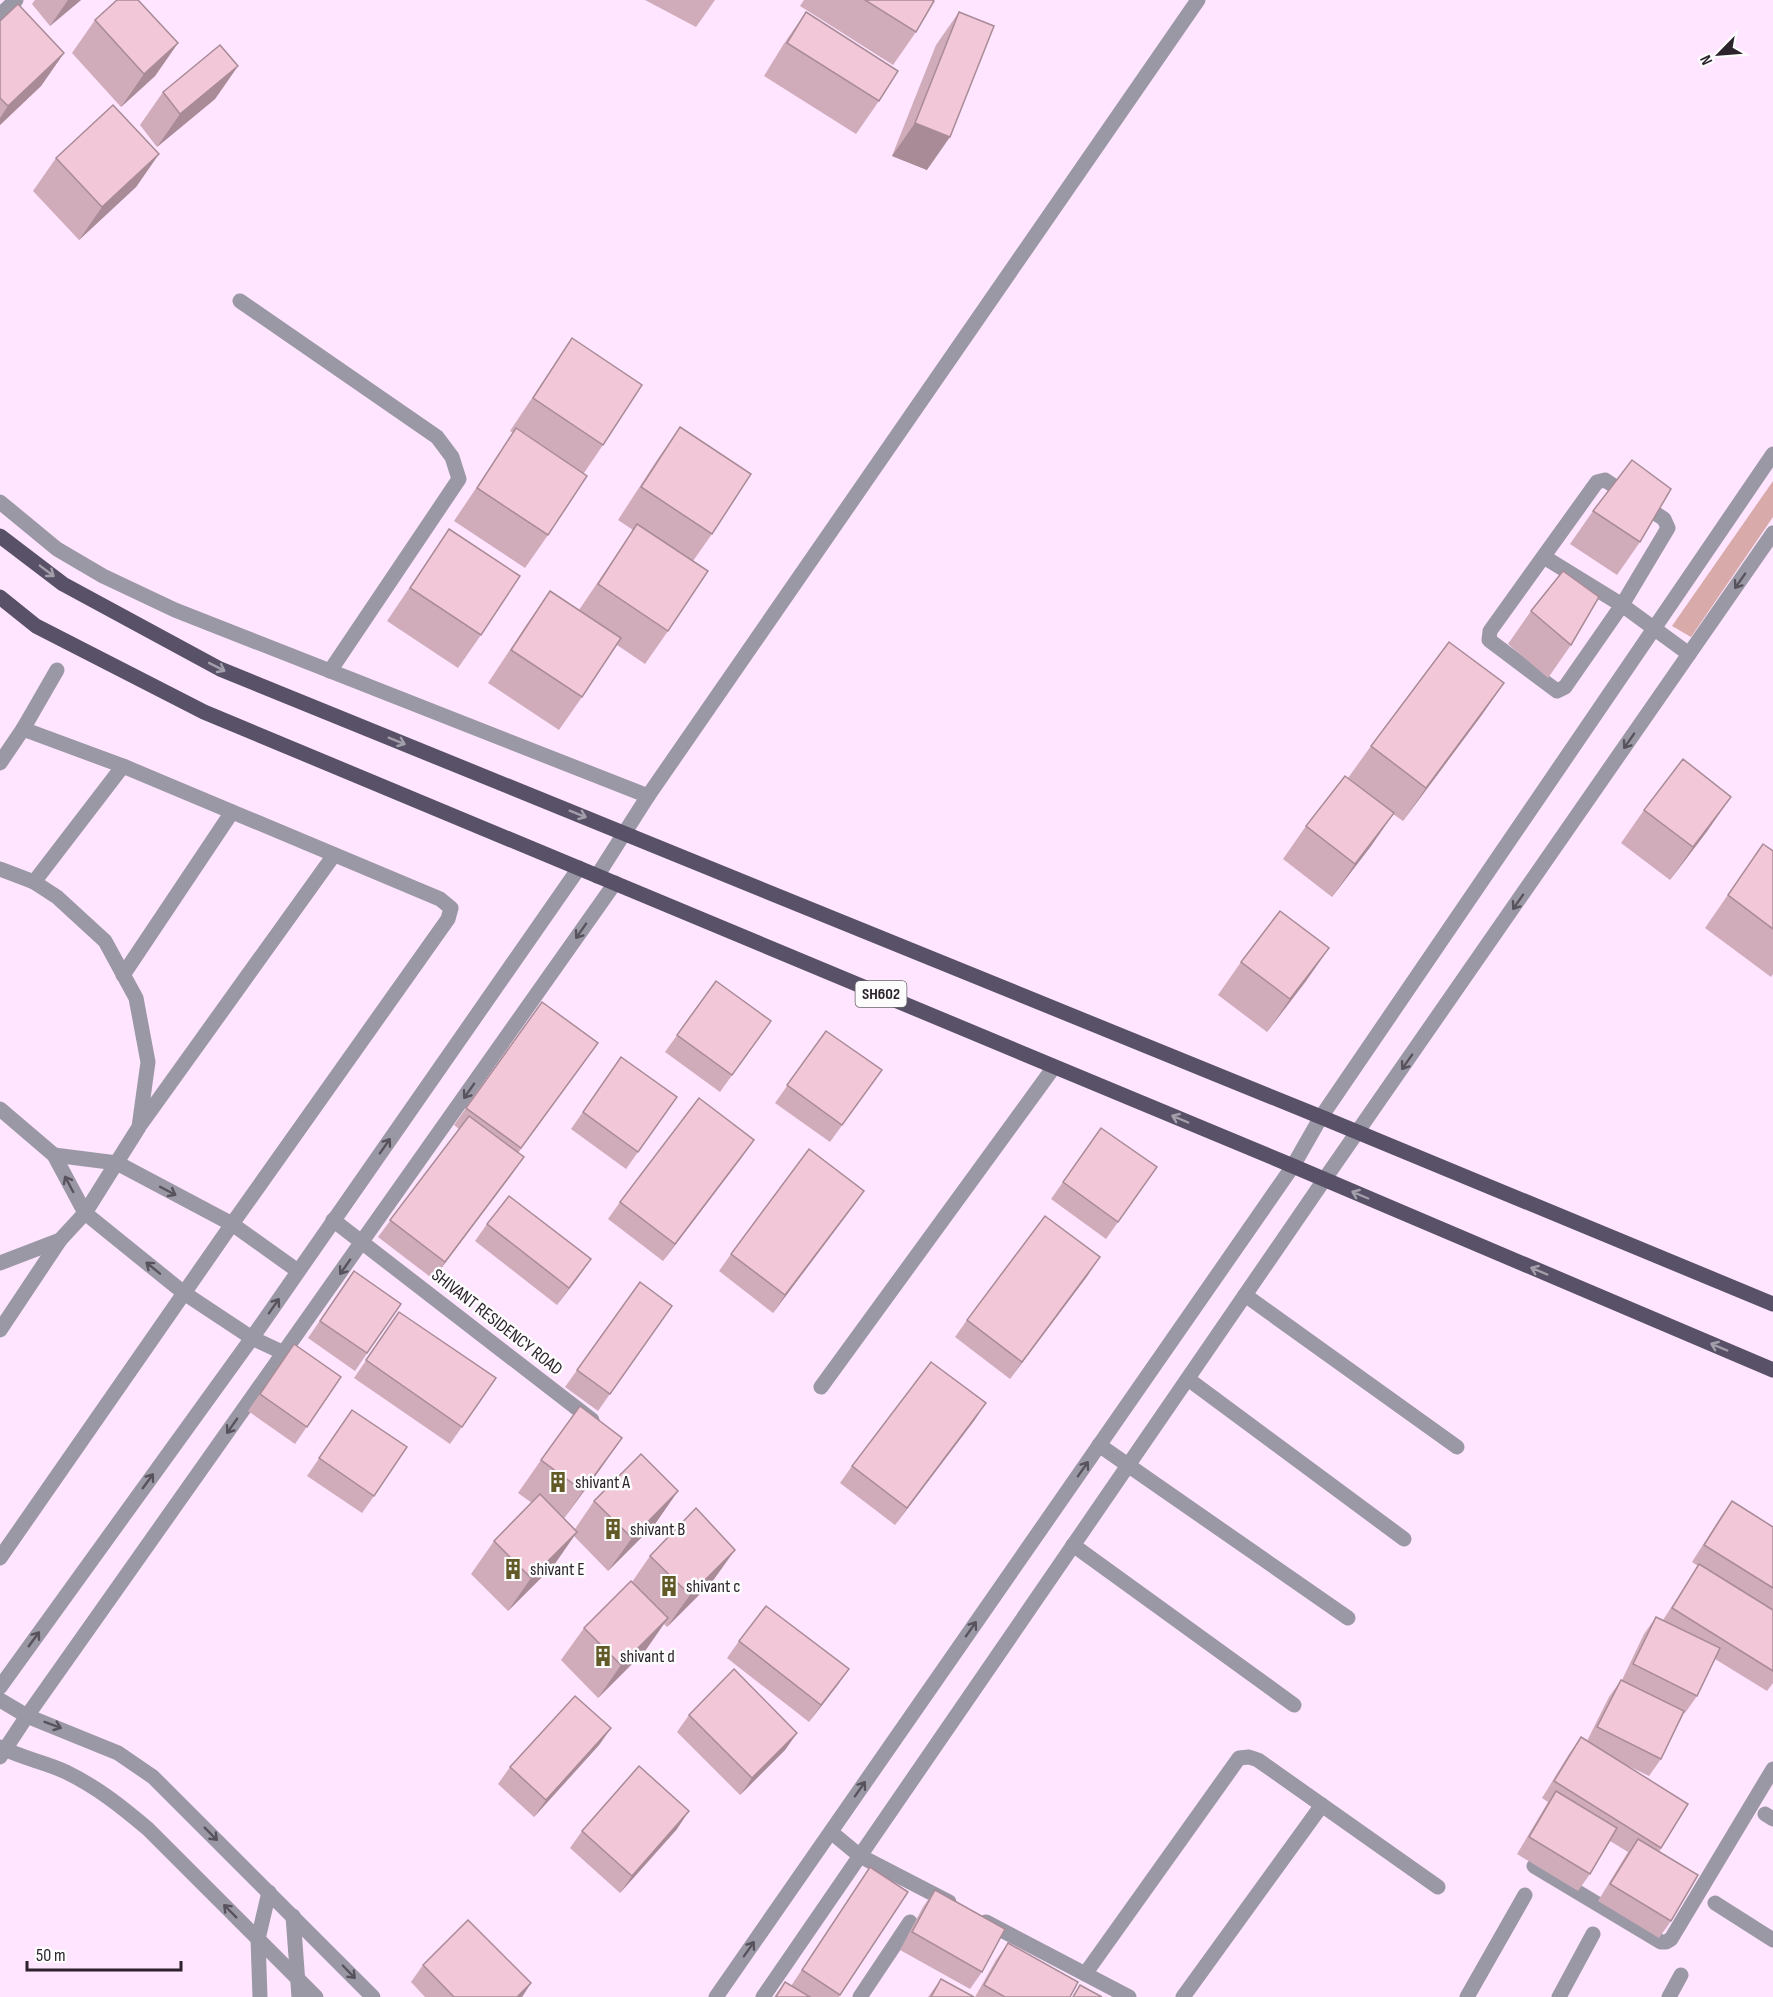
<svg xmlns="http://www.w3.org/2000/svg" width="1773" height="1997" viewBox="0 0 1773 1997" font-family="'Sofia Sans Condensed',sans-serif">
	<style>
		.forest { fill: #d8abaa }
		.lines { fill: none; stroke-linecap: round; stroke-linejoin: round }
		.minor { stroke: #9b98a5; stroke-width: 15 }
		.major { stroke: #585167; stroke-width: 15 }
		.wall { fill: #d0abba }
		.shaded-wall { fill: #a98b97 }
		.building { fill: #f2c7d8; stroke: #a98b97; stroke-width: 1.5 }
		.oneway { stroke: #a29eaa }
		.oneway2 { stroke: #58525c }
		.labels { text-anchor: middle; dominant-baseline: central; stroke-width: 5; stroke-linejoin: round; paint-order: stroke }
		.shield { fill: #fcfcfc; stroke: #6a646a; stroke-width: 1.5 }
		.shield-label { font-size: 16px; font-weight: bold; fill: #2c232c }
		.street-label { font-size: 18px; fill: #2c232c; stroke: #fcfcfc }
		.poi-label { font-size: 18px; fill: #2c232c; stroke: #fcfcfc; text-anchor: start }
	</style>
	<rect width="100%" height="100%" fill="#ffe5ff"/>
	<path class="forest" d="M1773,481V517L1691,637L1672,626Z"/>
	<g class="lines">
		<g class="minor">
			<path d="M0,15L16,0"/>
			<path d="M240,301L437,437L452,457L459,479L330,671"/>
			<path d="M0,502L57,549L103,576L175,610L648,796"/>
			<path d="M1544,557L1622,605L1668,528L1664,519L1605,480L1597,482L1490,631L1489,640L1557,691L1565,687L1622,605L1689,654"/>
			<path d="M23,729L57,670"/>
			<path d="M0,763L23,729L123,766L440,899L451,908L448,919L232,1224L0,1558"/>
			<path d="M0,869L34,882L57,897L105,941L136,998L148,1062L139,1127L85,1213L60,1240L0,1263"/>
			<path d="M597,876L648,796L1198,0"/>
			<path d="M34,882L123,766"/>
			<path d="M123,975L232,812"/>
			<path d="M0,1109L54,1155L85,1213L184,1293L252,1338L284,1353"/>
			<path d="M141,1124L334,855"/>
			<path d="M54,1155L117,1163L232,1224L298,1271"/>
			<path d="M333,1220L592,1420"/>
			<path d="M1245,1295L1457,1447"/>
			<path d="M0,1330L60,1240"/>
			<path d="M1188,1379L1404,1539"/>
			<path d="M821,1387L1054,1067"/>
			<path d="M1099,1445L1348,1618"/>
			<path d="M1073,1545L1294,1705"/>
			<path d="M0,1687L252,1338L579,868"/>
			<path d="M0,1700L27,1716L118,1753L153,1777L373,1997"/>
			<path d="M0,1747C21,1758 45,1762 66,1772C97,1787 122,1807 148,1829L316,1997"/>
			<path d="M0,1757L27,1716L615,883"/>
			<path d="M1765,1814L1773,1819"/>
			<path d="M831,1832L860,1856L949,1902"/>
			<path d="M1534,1866L1661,1942H1666L1671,1939L1773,1769"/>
			<path d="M1715,1903L1773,1940"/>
			<path d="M293,1916L299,1997"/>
			<path d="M986,1922L1129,1997"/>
			<path d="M1085,1974L1239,1758L1249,1757L1258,1760L1438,1887"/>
			<path d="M260,1997L258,1939L269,1892"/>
			<path d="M716,1997L1293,1166L1321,1117L1773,454"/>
			<path d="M763,1997L1324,1180L1773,533"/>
			<path d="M860,1997L910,1922"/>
			<path d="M1183,1997L1322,1805"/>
			<path d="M1467,1997L1525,1895"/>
			<path d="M1559,1997L1593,1934"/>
			<path d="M1669,1997L1681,1975"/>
		</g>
		<g class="major">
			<path d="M0,536L63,584L220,669L1321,1117L1773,1304"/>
			<path d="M0,597L36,626L204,712L1293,1166L1773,1370"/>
		</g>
	</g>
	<g class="wall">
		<path d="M35,0H81L50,26L32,4Z"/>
		<path d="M645,0H715L696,27Z"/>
		<path d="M804,0H932L916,32L893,65L800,6Z"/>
		<path d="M806,12L879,101L856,134L764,76L783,45Z"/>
		<path d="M959,12L927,170L892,156L936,45Z"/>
		<path d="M95,20L178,43L155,76L121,107L72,53Z"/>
		<path d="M0,21L64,53L41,86L0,125Z"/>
		<path d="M238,66L215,99L157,147L140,125L163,92Z"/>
		<path d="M159,154L136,187L79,240L33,191L56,158Z"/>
		<path d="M572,338L603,445L584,473L548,535L525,568L454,521L513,433L510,431Z"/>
		<path d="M680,427L712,534L693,561L668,631L645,664L617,645L582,697L559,730L488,683L527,624L550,591L579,610L633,530L618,520L657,460Z"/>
		<path d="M1593,511L1640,542L1617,575L1570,544Z"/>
		<path d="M449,529L481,635L458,668L387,621Z"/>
		<path d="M1531,611L1571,645L1548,678L1508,644Z"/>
		<path d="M1504,683L1481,716L1403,821L1393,814L1371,846L1332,897L1283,859L1306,826L1348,778L1371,746Z"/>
		<path d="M1644,810L1708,830L1670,880L1621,843Z"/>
		<path d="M1763,844L1773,851V974L1771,977L1705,928Z"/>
		<path d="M1329,948L1306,981L1267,1032L1218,995L1241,962Z"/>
		<path d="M716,981L771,1021L720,1092L665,1052Z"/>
		<path d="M542,1002L586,1060L518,1153L512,1174L433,1279L378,1237L459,1129L454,1125Z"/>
		<path d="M826,1031L882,1070L830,1142L775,1103Z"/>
		<path d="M621,1057L677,1097L626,1169L571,1129Z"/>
		<path d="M1101,1128L1157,1167L1106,1239L1051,1199Z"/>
		<path d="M742,1157L663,1261L608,1219L620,1202Z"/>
		<path d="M864,1191L773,1313L719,1271L731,1254Z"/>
		<path d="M487,1224L579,1276L557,1305L475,1241Z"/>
		<path d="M354,1271L401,1304L355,1371L308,1338Z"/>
		<path d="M1088,1275L1010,1379L955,1337L967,1320Z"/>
		<path d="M640,1282L672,1306L598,1411L565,1387Z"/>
		<path d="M399,1312L496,1378L450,1444L354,1378Z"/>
		<path d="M294,1344L341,1377L295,1444L248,1411Z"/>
		<path d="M986,1403L895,1525L840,1483L852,1466Z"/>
		<path d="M352,1410L374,1496L362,1513L307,1476Z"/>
		<path d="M622,1438L564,1518L575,1529L594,1501L678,1491L655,1524L608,1571L574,1536L554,1565L508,1611L471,1574L494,1541L532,1503L518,1493L541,1460Z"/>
		<path d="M1732,1501L1773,1527V1683L1767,1691L1715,1659L1697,1696L1685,1713H1684L1661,1759L1649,1776L1620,1762L1688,1804L1659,1852L1671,1921L1659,1938L1598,1901L1628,1852L1610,1841L1590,1874L1578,1891L1517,1854L1548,1802L1542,1798L1569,1754L1581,1737L1587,1741L1609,1697L1621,1680H1622L1644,1634L1656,1617L1663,1620L1698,1566L1692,1562L1720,1518Z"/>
		<path d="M650,1556L712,1582L667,1627L664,1624L645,1651L598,1698L561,1660L584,1628L632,1582Z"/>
		<path d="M739,1641L849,1669L809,1722L727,1658Z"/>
		<path d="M689,1715L797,1733L785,1750L740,1795L677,1732Z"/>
		<path d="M611,1728L599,1745L534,1817L498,1784L510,1767Z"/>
		<path d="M677,1829L620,1893L570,1848L582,1831Z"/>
		<path d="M870,1867L908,1892L839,1997H774L785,1982L791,1986Z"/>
		<path d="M935,1890L982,1972L970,1989L900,1950L923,1907Z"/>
		<path d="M1008,1943L1070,1997H975L996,1960Z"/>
		<path d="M423,1965L531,1983L522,1997H425L411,1982Z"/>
		<path d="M941,1979L974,1997H928Z"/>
	</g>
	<g class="shaded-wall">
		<path d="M68,0H81L50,26Z"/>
		<path d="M178,43L155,76L121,107L144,74Z"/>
		<path d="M64,53L41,86L0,125V118L8,106Z"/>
		<path d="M238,66L215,99L157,147L180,114Z"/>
		<path d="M915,123L950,137L927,170L892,156Z"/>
		<path d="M159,154L136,187L79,240L102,207Z"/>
		<path d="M1504,683L1481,716L1403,821L1426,788Z"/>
		<path d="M1731,797L1708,830L1670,880L1693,847Z"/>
		<path d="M1394,813L1371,846L1332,897L1355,864Z"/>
		<path d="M1329,948L1306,981L1267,1032L1290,999Z"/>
		<path d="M754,1140L742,1157L663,1261L675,1244Z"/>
		<path d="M524,1157L512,1174L433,1279L445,1262Z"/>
		<path d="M864,1191L852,1208L773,1313L785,1295Z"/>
		<path d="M1100,1257L1088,1275L1010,1379L1022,1362Z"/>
		<path d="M591,1259L579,1276L557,1305L569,1288Z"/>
		<path d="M986,1403L974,1421L895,1525L907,1508Z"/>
		<path d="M622,1438L599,1471L560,1524L583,1491Z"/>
		<path d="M678,1491L655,1524L608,1571L632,1538Z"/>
		<path d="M577,1532L554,1565L508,1611L531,1578Z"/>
		<path d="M735,1550L712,1582L667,1627L690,1595Z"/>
		<path d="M668,1618L645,1651L598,1698L621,1665Z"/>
		<path d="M849,1669L837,1686L809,1722L821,1705Z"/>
		<path d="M611,1728L599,1745L534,1817L546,1800Z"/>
		<path d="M797,1733L785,1750L740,1795L752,1778Z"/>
		<path d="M689,1811L677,1829L620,1893L632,1876Z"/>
		<path d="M531,1983L522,1997H517Z"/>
	</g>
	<g class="building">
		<path d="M117,0H138L178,43L144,74L95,20Z"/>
		<path d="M865,0H932L934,1L916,32Z"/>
		<path d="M18,4L64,53L8,106L0,98V21Z"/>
		<path d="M806,12L898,71L879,101L787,43Z"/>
		<path d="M959,12L994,26L950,137L915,123Z"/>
		<path d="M220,45L238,66L180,114L163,92Z"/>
		<path d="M113,105L159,154L102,207L56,158Z"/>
		<path d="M572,338L642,385L603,445L533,398Z"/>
		<path d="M680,427L751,474L712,534L641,487Z"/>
		<path d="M516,428L587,476L548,535L477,488Z"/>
		<path d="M1632,460L1671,489L1640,542L1593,511Z"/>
		<path d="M637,524L708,571L668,631L598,584Z"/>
		<path d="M449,529L520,576L481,635L410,588Z"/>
		<path d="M1563,571L1599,597L1571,645L1531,611Z"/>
		<path d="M550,591L621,638L582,697L511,650Z"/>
		<path d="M1449,642L1504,683L1426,788L1371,746Z"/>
		<path d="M1683,759L1731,797L1693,847L1644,810Z"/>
		<path d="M1345,776L1394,813L1355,864L1306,826Z"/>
		<path d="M1763,844L1773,851V929L1728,895Z"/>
		<path d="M1280,911L1329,948L1290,999L1241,962Z"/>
		<path d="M716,981L771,1021L732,1075L677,1035Z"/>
		<path d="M542,1002L598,1043L521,1148L466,1108Z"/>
		<path d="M826,1031L882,1070L842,1125L787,1085Z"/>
		<path d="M621,1057L677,1097L638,1152L583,1112Z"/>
		<path d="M699,1098L754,1140L675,1244L620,1202Z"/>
		<path d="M469,1116L524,1157L445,1262L390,1220Z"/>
		<path d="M1101,1128L1157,1167L1118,1222L1063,1182Z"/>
		<path d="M809,1149L864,1191L785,1295L731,1254Z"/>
		<path d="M509,1196L591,1259L569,1288L487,1224Z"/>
		<path d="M1045,1216L1100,1257L1022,1362L967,1320Z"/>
		<path d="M354,1271L401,1304L367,1353L320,1321Z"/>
		<path d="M640,1282L672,1306L610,1394L577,1370Z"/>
		<path d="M399,1312L496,1378L462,1427L366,1360Z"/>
		<path d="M294,1344L341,1377L307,1427L260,1394Z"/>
		<path d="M931,1362L986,1403L907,1508L852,1466Z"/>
		<path d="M580,1406L622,1438L583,1491L541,1460Z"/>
		<path d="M352,1410L407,1447L374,1496L319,1458Z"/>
		<path d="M641,1454L678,1491L632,1538L594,1501Z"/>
		<path d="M540,1494L577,1532L531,1578L494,1541Z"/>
		<path d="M1732,1501L1773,1527V1588L1704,1545Z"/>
		<path d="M696,1508L735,1550L690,1595L650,1556Z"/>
		<path d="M1699,1564L1773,1610V1671L1672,1608Z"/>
		<path d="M631,1581L668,1618L621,1665L584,1628Z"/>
		<path d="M766,1606L849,1669L821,1705L739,1641Z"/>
		<path d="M1656,1617L1720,1648L1697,1696L1633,1664Z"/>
		<path d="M734,1669L797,1733L752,1778L689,1715Z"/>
		<path d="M1621,1680L1684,1711L1661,1759L1597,1727Z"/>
		<path d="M575,1696L611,1728L546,1800L510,1767Z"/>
		<path d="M1581,1737L1688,1804L1661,1848L1554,1781Z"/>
		<path d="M639,1766L689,1811L632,1876L582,1831Z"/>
		<path d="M1556,1791L1617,1828L1590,1874L1529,1837Z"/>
		<path d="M1638,1839L1698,1875L1671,1921L1610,1884Z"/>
		<path d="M870,1867L908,1892L840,1995L802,1970Z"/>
		<path d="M935,1890L1005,1929L982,1972L912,1932Z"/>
		<path d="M468,1920L531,1983L517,1997H454L423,1965Z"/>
		<path d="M1008,1943L1078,1982L1070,1997H1005L984,1985Z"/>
		<path d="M941,1979L974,1997H931Z"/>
		<path d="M785,1982L810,1997H776Z"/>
		<path d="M1080,1985L1102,1997H1073Z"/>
	</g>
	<defs><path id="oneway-shaft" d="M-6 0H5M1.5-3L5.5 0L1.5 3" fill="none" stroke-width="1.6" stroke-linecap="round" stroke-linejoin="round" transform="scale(1.5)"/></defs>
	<g class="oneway">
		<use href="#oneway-shaft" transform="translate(47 571) rotate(37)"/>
		<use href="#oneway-shaft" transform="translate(217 667) rotate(27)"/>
		<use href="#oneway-shaft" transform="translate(397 741) rotate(22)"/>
		<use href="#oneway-shaft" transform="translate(578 814) rotate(22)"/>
		<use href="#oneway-shaft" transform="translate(1180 1119) rotate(-157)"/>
		<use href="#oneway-shaft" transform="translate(1360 1195) rotate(-157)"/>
		<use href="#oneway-shaft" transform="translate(1539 1271) rotate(-157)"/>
		<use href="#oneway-shaft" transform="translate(1719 1347) rotate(-157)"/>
	</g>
	<g class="oneway2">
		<use href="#oneway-shaft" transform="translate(1740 581) rotate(125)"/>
		<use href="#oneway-shaft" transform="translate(1629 741) rotate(125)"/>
		<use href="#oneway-shaft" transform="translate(1518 902) rotate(125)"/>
		<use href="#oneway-shaft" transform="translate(581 931) rotate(125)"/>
		<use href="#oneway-shaft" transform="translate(1407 1062) rotate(125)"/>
		<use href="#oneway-shaft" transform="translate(469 1091) rotate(125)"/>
		<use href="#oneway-shaft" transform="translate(385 1146) rotate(-55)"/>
		<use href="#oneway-shaft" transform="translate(69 1184) rotate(-118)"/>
		<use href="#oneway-shaft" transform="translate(168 1191) rotate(28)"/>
		<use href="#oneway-shaft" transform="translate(345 1267) rotate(125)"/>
		<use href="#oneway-shaft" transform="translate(153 1268) rotate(-141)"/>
		<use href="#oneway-shaft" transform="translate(274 1306) rotate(-55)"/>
		<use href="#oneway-shaft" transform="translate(232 1426) rotate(125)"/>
		<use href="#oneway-shaft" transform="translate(1083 1469) rotate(-55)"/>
		<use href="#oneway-shaft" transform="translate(148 1481) rotate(-54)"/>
		<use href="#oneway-shaft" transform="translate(971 1629) rotate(-55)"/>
		<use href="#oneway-shaft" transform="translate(34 1639) rotate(-54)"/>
		<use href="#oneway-shaft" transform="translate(53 1725) rotate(21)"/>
		<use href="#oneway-shaft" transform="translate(860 1789) rotate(-55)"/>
		<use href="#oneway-shaft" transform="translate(211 1834) rotate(45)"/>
		<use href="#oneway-shaft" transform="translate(230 1911) rotate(-135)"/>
		<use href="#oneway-shaft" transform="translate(749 1949) rotate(-55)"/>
		<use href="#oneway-shaft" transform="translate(349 1972) rotate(46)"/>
	</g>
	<defs>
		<symbol id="building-bare" viewBox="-9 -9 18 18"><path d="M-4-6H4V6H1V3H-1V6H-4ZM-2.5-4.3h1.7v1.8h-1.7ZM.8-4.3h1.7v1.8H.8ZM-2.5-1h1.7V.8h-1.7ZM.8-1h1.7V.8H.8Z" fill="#615a26" stroke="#fcfcfc" stroke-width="2.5" paint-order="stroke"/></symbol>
	</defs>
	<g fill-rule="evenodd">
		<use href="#building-bare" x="543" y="1467" width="30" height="30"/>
		<use href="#building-bare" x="598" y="1514" width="30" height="30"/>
		<use href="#building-bare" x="498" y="1554" width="30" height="30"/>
		<use href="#building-bare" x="654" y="1571" width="30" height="30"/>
		<use href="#building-bare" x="588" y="1641" width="30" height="30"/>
	</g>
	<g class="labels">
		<rect class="shield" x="855.5" y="981" width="51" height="26" rx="4.5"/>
		<g class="shield-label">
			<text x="881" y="994">SH602</text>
		</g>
		<g class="street-label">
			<text transform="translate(497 1322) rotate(38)">SHIVANT RESIDENCY ROAD</text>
		</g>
		<g class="poi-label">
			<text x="575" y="1482">shivant A</text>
			<text x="630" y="1529">shivant B</text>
			<text x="530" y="1569">shivant E</text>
			<text x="686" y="1586">shivant c</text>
			<text x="620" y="1656">shivant d</text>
		</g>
	</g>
	<g transform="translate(1719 54) rotate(245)" stroke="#fcfcfc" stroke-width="4.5" paint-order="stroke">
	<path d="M0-4.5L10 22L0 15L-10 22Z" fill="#2c232c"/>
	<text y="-9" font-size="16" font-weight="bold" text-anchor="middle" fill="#2c232c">N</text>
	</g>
	<path d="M27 1961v9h154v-9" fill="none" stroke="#2c232c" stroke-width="3"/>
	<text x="36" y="1961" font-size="18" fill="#2c232c" stroke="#fcfcfc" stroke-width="4.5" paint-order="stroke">50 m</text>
</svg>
